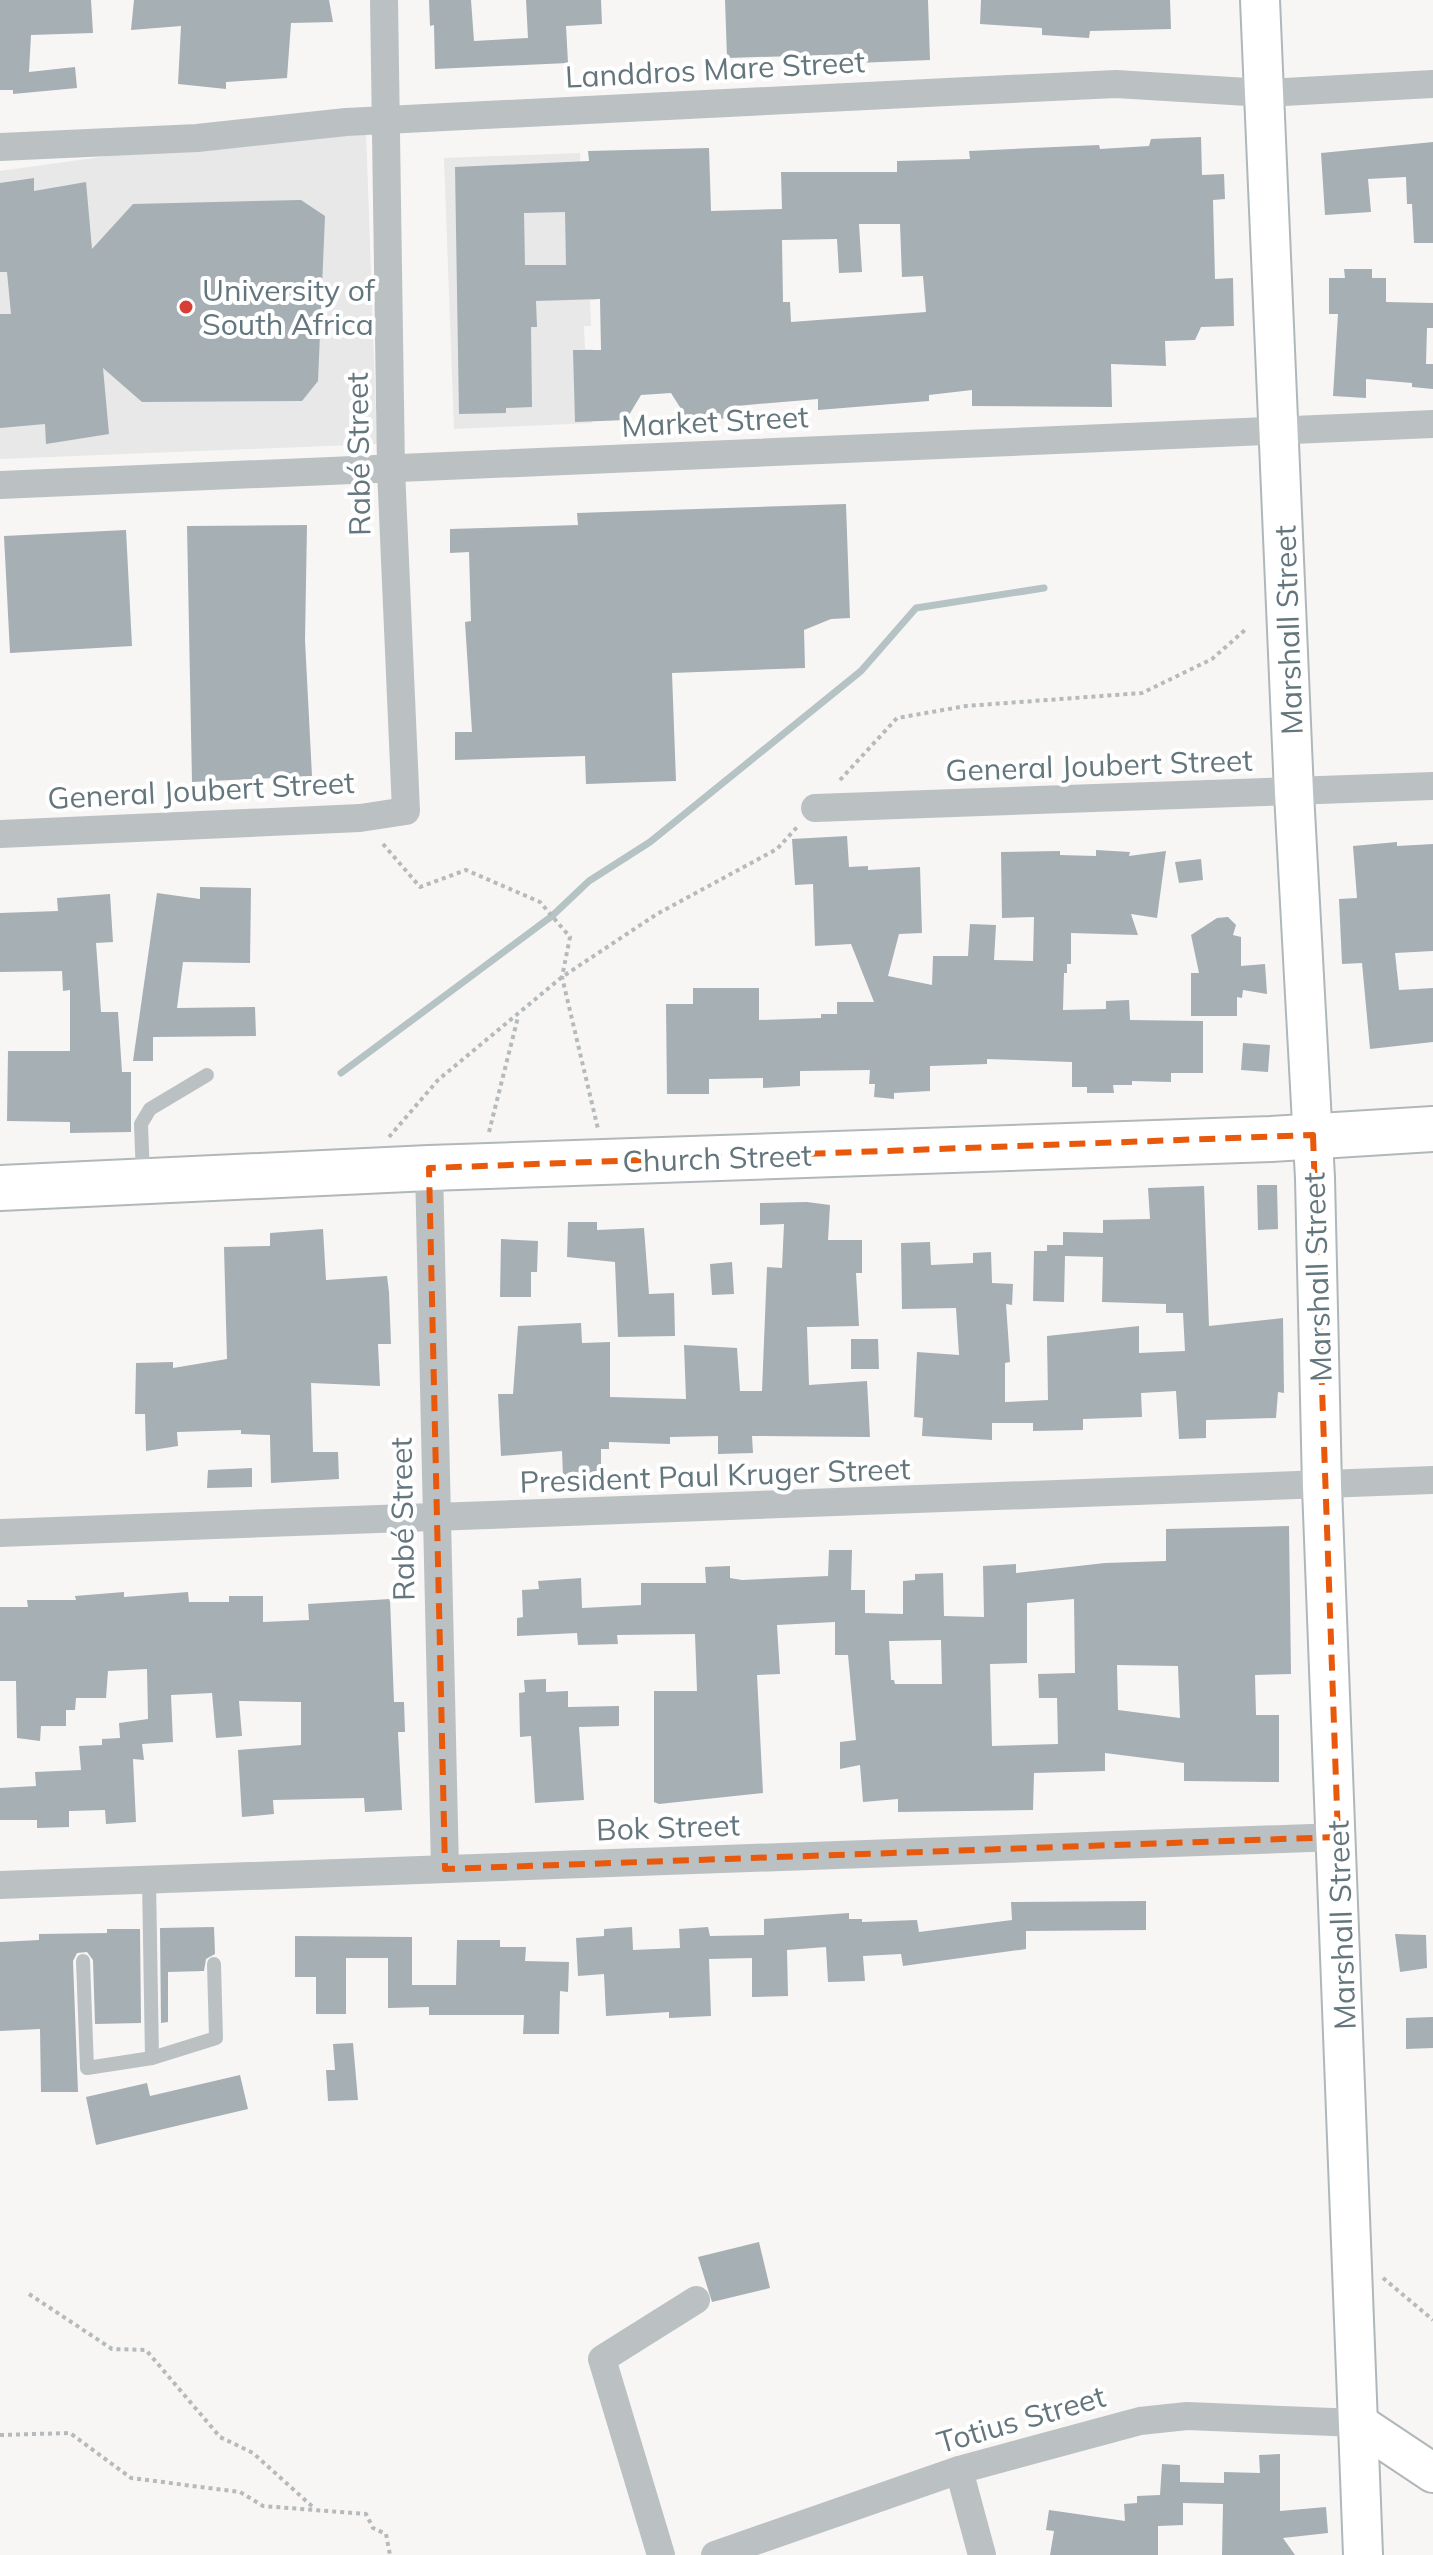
<svg xmlns="http://www.w3.org/2000/svg" width="1433" height="2555" viewBox="0 0 1433 2555" font-family="Mulish,sans-serif">
	<style>
		.built { fill: #e7e8e7 }
		.lines { fill: none; stroke-linecap: round; stroke-linejoin: round }
		.stream { stroke: #b5c3c5; stroke-width: 7 }
		.building { fill: #a6afb3; fill-rule: evenodd }
		.secondary-casing { stroke: #b0b7ba; stroke-width: 42 }
		.primary-casing { stroke: #b2b7ba; stroke-width: 48 }
		.path { stroke: #b6babc; stroke-width: 4; stroke-dasharray: 4 4; stroke-linecap: butt }
		.lane { stroke: #bbc1c3; stroke-width: 14 }
		.street { stroke: #bbc1c3; stroke-width: 28 }
		.secondary { stroke: #fff; stroke-width: 38 }
		.primary { stroke: #fff; stroke-width: 44 }
		.marked { fill: none; stroke: #e8590c; stroke-width: 6; stroke-dasharray: 16 10; stroke-linejoin: round }
		.poi-dot { fill: #d63f34; stroke: #fff; stroke-width: 3 }
		.labels { text-anchor: middle; dominant-baseline: central; stroke-width: 8; stroke-linejoin: round; paint-order: stroke }
		.street-label { font-size: 30px; fill: #64767d; stroke: #fff }
		.poi-label { font-size: 30px; fill: #64767d; stroke: #fff; text-anchor: start }
	</style>
	<rect width="100%" height="100%" fill="#f7f6f4"/>
	<g class="built">
		<path d="M366,132L377,444L0,459V171L151,150Z"/>
		<path d="M580,153L585,282H596V300H590L591,326H584L585,349H593L596,413L592,414V423L454,429L444,158Z"/>
	</g>
	<g class="lines">
		<path class="stream" d="M341,1073L552,916L589,881L650,842L861,671L916,608L1044,588"/>
	</g>
	<g class="building">
		<path d="M0,0H91L93,33L31,35L29,72L75,67L77,88L13,94V90H0Z"/>
		<path d="M134,0H329L333,22L291,23L287,78L226,82V89L178,84L181,26L131,30Z"/>
		<path d="M429,0H471L474,41L528,38L526,0H601L602,24L566,26L568,63L435,69L434,25L430,26Z"/>
		<path d="M725,0H928L930,60L856,63V54L727,58Z"/>
		<path d="M981,0H1170L1171,29L1090,31L1089,38L1042,35V28L980,24Z"/>
		<path d="M1201,137L1202,175L1224,174L1225,199L1213,200L1215,279L1233,278L1234,326L1201,327L1195,340L1165,341L1166,366L1111,364L1112,407L972,406V390L929,395V401L818,410V399L736,406V418L688,420L671,393L641,395L626,420L575,422L573,350H601L600,299L536,301L537,327H531L532,407L506,408V413L459,414L455,167L589,161L588,151L709,148L711,211L782,209L781,172H897V161L970,159L969,151L1099,145L1100,149L1149,146L1151,139ZM565,212L566,265H525L524,213ZM859,224H900L902,277L923,276L926,312L791,322L790,302H783L782,240L837,239L839,273L862,272Z"/>
		<path d="M1433,142V243H1414L1412,204H1407L1406,177L1368,179L1371,212L1325,215L1321,153Z"/>
		<path d="M34,178V191L86,182L92,249L133,204L301,200L325,216L318,381L302,401L142,402L103,368L109,434L46,444L45,424L0,428V314H11L7,272H0V183Z"/>
		<path d="M1344,269H1372V278H1386V302L1433,303V328H1427L1426,364H1433V389L1412,387V383L1366,379V398L1333,396L1338,314H1329V278H1345Z"/>
		<path d="M846,504L850,618L831,619L804,630L805,668L672,673L676,781L586,784L585,756L455,760V732H472L465,622L471,621L469,552L450,553V529L578,525L577,513Z"/>
		<path d="M307,525L305,640L312,776L192,782L187,526Z"/>
		<path d="M126,530L132,646L10,653L4,536Z"/>
		<path d="M847,836L849,867L868,866V870L920,867L922,933L899,934L888,976L932,985L933,956H968L970,924L996,925L994,960L1033,961L1034,917L1002,918L1001,852L1060,851V855L1096,856V850L1130,852L1129,856L1166,851L1157,918L1131,914L1138,935L1071,933V964H1067V973H1064L1063,1010L1106,1009V1001L1129,1000L1130,1020L1203,1021V1073H1171V1082L1132,1081V1085H1113L1114,1093H1087V1087H1072V1062L987,1059V1064L930,1066V1091L894,1093V1099L874,1097L875,1084H869L870,1070L800,1071V1086L763,1088V1078L709,1079V1094H667L666,1004H693V988H759V1020L821,1018V1014H837V1002H874L851,944L815,946L813,884L795,885L792,839Z"/>
		<path d="M1397,842V846L1433,844V951L1395,953L1399,990L1433,988V1042L1370,1049L1362,963L1342,964L1339,899L1357,898L1353,846Z"/>
		<path d="M1201,859L1203,880L1179,883L1175,862Z"/>
		<path d="M200,887L251,888L250,963L183,962L177,1008L255,1007L256,1036L153,1037V1061H133L157,893L200,899Z"/>
		<path d="M110,894L113,942L96,943L101,1012H118L122,1072H131V1132L70,1133V1122L7,1121L8,1051H70V990L63,991L62,971L0,972V913L58,911L57,898Z"/>
		<path d="M1228,917L1236,925L1233,935L1241,937V966L1265,964L1267,994L1243,990L1242,998L1237,997V1016H1191V973H1199L1191,935L1217,918Z"/>
		<path d="M1243,1043L1270,1045L1268,1072L1241,1070Z"/>
		<path d="M1257,1185H1277L1278,1229L1258,1230Z"/>
		<path d="M1204,1186L1209,1326L1283,1318L1284,1393L1278,1392L1276,1418L1206,1420V1438L1179,1439L1176,1391L1141,1393L1142,1417L1083,1419V1430L1033,1431V1423H992V1440L922,1436L923,1418L914,1417L917,1352L959,1355L956,1308L902,1309L901,1243L930,1242L931,1265L973,1263V1253L991,1252L992,1283L1013,1284L1012,1305L1006,1304L1010,1362L1005,1363V1402L1048,1400L1047,1336L1139,1326V1353L1185,1351L1183,1313H1166V1304L1102,1302L1103,1257L1065,1256L1064,1302L1033,1301L1034,1251H1047V1245H1063V1232L1103,1233V1220L1150,1219L1148,1188Z"/>
		<path d="M807,1202L830,1205L828,1240H862V1273H856L859,1326L807,1327L809,1385L867,1381L870,1437L752,1436L753,1453L718,1454V1436L670,1437V1444L609,1442V1449H601V1477L563,1476L562,1451L501,1456L498,1394H513L518,1326L581,1323L582,1343L610,1342V1397L686,1399L684,1345L737,1348L740,1391H762L767,1267L782,1268L784,1224L760,1225V1203Z"/>
		<path d="M568,1222H597V1230L644,1228L649,1294L674,1293L675,1336L618,1337L615,1262L567,1257Z"/>
		<path d="M323,1229L326,1280L387,1276L389,1292L391,1344H378L380,1386L311,1383L313,1452H338L339,1479L271,1483L270,1435L241,1434V1430L177,1432L178,1446L146,1451L145,1414H135L136,1363L173,1362V1368L227,1359L224,1247L270,1246V1233Z"/>
		<path d="M501,1239L538,1241L537,1272H531V1297H500Z"/>
		<path d="M732,1262L734,1294L712,1295L710,1264Z"/>
		<path d="M851,1339H878L879,1369H851Z"/>
		<path d="M252,1468V1487L207,1488L208,1470Z"/>
		<path d="M1289,1526L1291,1674L1255,1675L1256,1715H1279V1782L1184,1781V1763L1105,1753V1771L1034,1773L1033,1810L898,1812V1799L863,1802L860,1765L840,1769V1742L856,1740L848,1655H835V1622L777,1625L780,1674L757,1675L763,1793L659,1804L654,1802V1691H697L695,1634L617,1635L618,1644L578,1645L577,1633L517,1636V1618L523,1617L522,1590L539,1589L538,1581L581,1578L582,1608L641,1605V1583H706L705,1567L730,1566V1578L742,1580L828,1576L829,1550H852L851,1590H865V1613L903,1614V1581L915,1580V1574L943,1573L944,1616L984,1617L983,1566L1016,1564V1573L1105,1563L1166,1561V1529ZM1074,1599L1075,1673L1038,1674L1039,1698H1057L1058,1744L992,1746L990,1664L1027,1663V1603ZM941,1640L942,1684H895L894,1680H891L889,1641ZM1117,1665L1178,1666L1180,1718L1118,1710Z"/>
		<path d="M124,1592V1597L188,1592L189,1602H229V1596H263V1622L309,1620L308,1604L390,1599L394,1702H404L405,1732H398L402,1810L365,1812L364,1798L273,1800L274,1814L242,1817L238,1750L301,1745V1702L239,1701L242,1736L216,1738L212,1693L171,1695L173,1742L142,1744L144,1760L133,1759L136,1822L106,1824L105,1810L69,1811V1827L37,1828V1820H0V1788L36,1786L35,1772L81,1770L79,1746L102,1745V1739L120,1738L119,1723L148,1719L147,1669L108,1671L106,1698H76L75,1710H66V1726H41L40,1741L17,1738L16,1681H0V1607H28L27,1600H76L75,1596Z"/>
		<path d="M546,1679V1692L568,1691V1707L619,1706V1726L579,1727L584,1800L535,1803L531,1736L520,1737L519,1693L525,1692L524,1680Z"/>
		<path d="M1146,1901V1930L1026,1931V1949L903,1966L901,1954L863,1956L865,1981L828,1982L826,1947L787,1950L788,1996L752,1997V1958L709,1959L711,2016L669,2018V2012L606,2016L604,1974L578,1976L576,1938L604,1936V1929L632,1927L633,1950L680,1948L679,1929L708,1927L710,1936L764,1935V1919L849,1913V1919H862V1922L917,1920L919,1932L1012,1920L1011,1902Z"/>
		<path d="M214,1927L215,1954L206,1959L204,1971L168,1972V2022L161,2023L160,1928Z"/>
		<path d="M107,1929H140L141,2023L95,2024L93,1960L87,1952L77,1953L73,1961L78,2092H41L40,2029L0,2031V1942L39,1940V1934L107,1933Z"/>
		<path d="M1395,1934L1426,1935L1427,1968L1400,1972Z"/>
		<path d="M295,1936L412,1937V1985H456L457,1940H500V1947H526L525,1961L569,1962L568,1992L560,1991L559,2034H523L524,2015H429V2007L388,2008V1958H346V2014H316V1977H295Z"/>
		<path d="M1433,2017V2048L1406,2049V2018Z"/>
		<path d="M353,2043L358,2100L328,2101L326,2070H335L333,2044Z"/>
		<path d="M240,2075L248,2109L96,2145L86,2097L147,2083L150,2096Z"/>
		<path d="M759,2242L770,2288L712,2302L698,2257Z"/>
		<path d="M1280,2454V2511L1326,2507L1328,2533L1283,2538L1295,2555H1222L1223,2504L1183,2503V2525L1158,2526V2555H1050L1054,2531L1046,2530L1049,2510L1125,2521L1124,2504L1137,2503V2496L1160,2495L1162,2464L1180,2465V2482L1224,2483V2472L1260,2473L1259,2455Z"/>
	</g>
	<g class="lines">
		<defs>
			<g id="secondary">
				<path d="M1260,0L1294,793L1315,1178L1322,1487L1363,2555"/>
				<path d="M1358,2423L1433,2473"/>
			</g>
			<path id="primary" d="M0,1188L429,1168L1271,1139L1433,1129"/>
		</defs>
		<use href="#secondary" class="secondary-casing"/>
		<use href="#primary" class="primary-casing"/>
		<g class="path">
			<path d="M840,780L897,718L966,706L1142,693L1212,659L1245,630"/>
			<path d="M383,844L420,887L466,870L540,902L570,937L562,977L598,1129"/>
			<path d="M489,1132L518,1017"/>
			<path d="M389,1137L438,1080L562,977L657,914L777,849L799,825"/>
			<path d="M1383,2278L1433,2320"/>
			<path d="M29,2294L112,2349L146,2350L220,2437L253,2453L314,2508"/>
			<path d="M0,2435L70,2433L131,2478L240,2492L263,2506L366,2514L373,2528L386,2534L390,2555"/>
		</g>
		<g class="lane">
			<path d="M143,1177L141,1124L150,1109L207,1075"/>
			<path d="M83,1961L87,2068L152,2058L149,1880"/>
			<path d="M152,2058L216,2038L214,1964"/>
		</g>
		<g class="street">
			<path d="M0,147L197,138L346,122L947,92L1116,84L1264,93L1433,84"/>
			<path d="M0,485L1433,424"/>
			<path d="M815,808L1433,786"/>
			<path d="M0,834L360,818L406,811L391,469L384,0"/>
			<path d="M429,1168L445,1869"/>
			<path d="M0,1533L1433,1480"/>
			<path d="M0,1885L1338,1837"/>
			<path d="M959,2470L982,2555"/>
			<path d="M661,2555L602,2359L696,2300"/>
			<path d="M715,2555L959,2470L1140,2421L1187,2416L1358,2423"/>
		</g>
		<use href="#secondary" class="secondary"/>
		<use href="#primary" class="primary"/>
	</g>
	<path class="marked" d="M1313,1135L1338,1837L445,1869L429,1168Z"/>
	<circle class="poi-dot" cx="186" cy="307" r="8"/>
	<g class="labels">
		<g class="street-label">
			<text transform="translate(715 69) rotate(-3)">Landdros Mare Street</text>
			<text transform="translate(715 421) rotate(-3)">Market Street</text>
			<text transform="translate(358 454) rotate(-91)">Rabé Street</text>
			<text transform="translate(1288 630) rotate(-92)">Marshall Street</text>
			<text transform="translate(1099 765) rotate(-2)">General Joubert Street</text>
			<text transform="translate(201 790) rotate(-3)">General Joubert Street</text>
			<text transform="translate(717 1158) rotate(-2)">Church Street</text>
			<text transform="translate(1317 1277) rotate(-92)">Marshall Street</text>
			<text transform="translate(715 1475) rotate(-2)">President Paul Kruger Street</text>
			<text transform="translate(402 1519) rotate(-91)">Rabé Street</text>
			<text transform="translate(668 1827) rotate(-2)">Bok Street</text>
			<text transform="translate(1341 1925) rotate(-92)">Marshall Street</text>
			<text transform="translate(1021 2419) rotate(-16)">Totius Street</text>
		</g>
		<g class="poi-label">
			<text x="202" y="290">University of<tspan x="202" dy="34">South Africa</tspan></text>
		</g>
	</g>
</svg>
